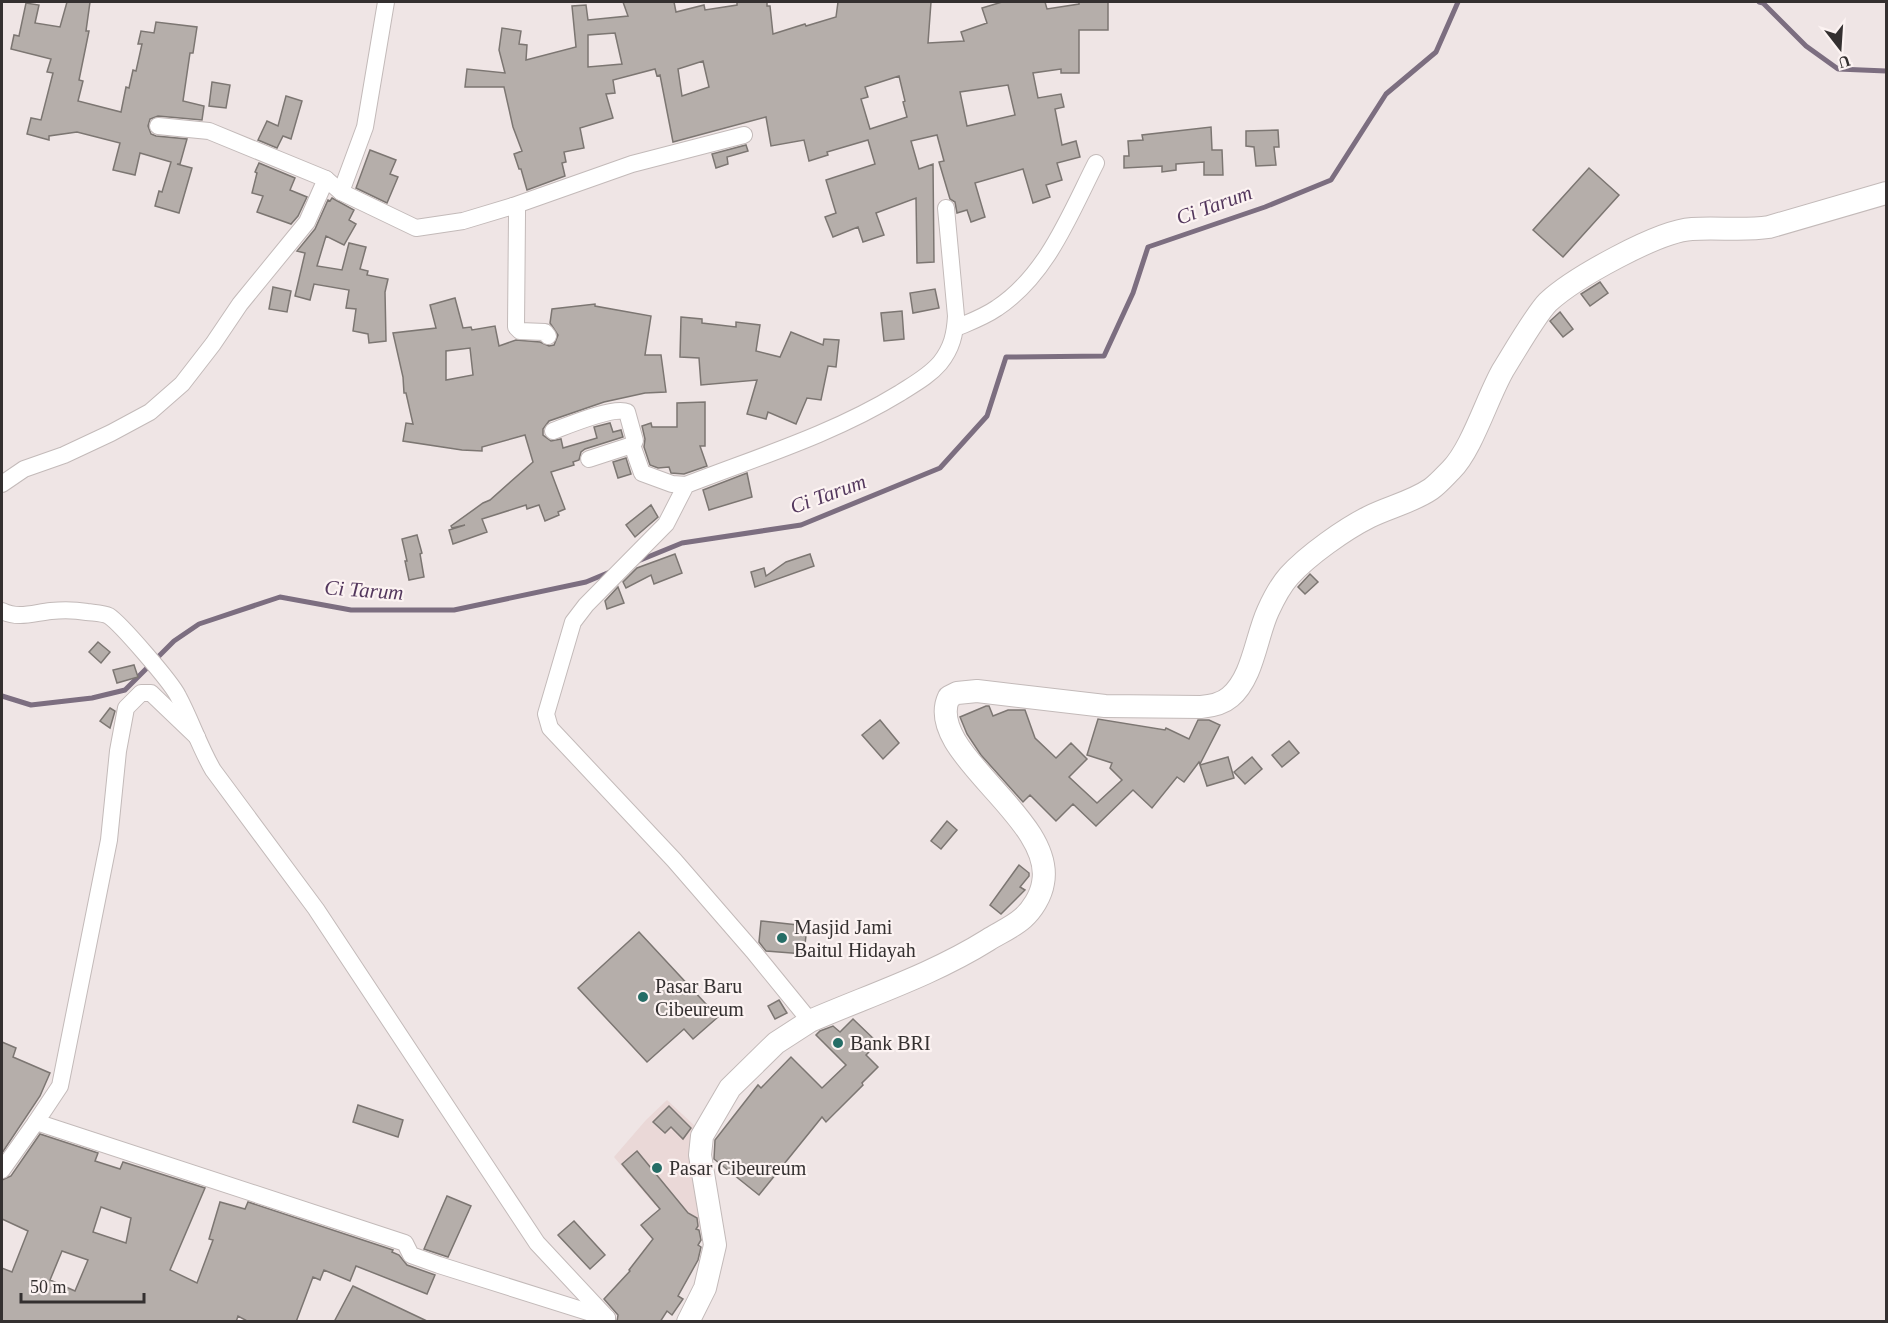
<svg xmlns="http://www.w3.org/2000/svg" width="1888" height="1323" viewBox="0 0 1888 1323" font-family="Georgia,serif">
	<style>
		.built { fill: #ead8d7 }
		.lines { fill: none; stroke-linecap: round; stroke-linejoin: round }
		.stream { stroke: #7c6e80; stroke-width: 5 }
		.building { fill: #b5aeaa; stroke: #7c7672; stroke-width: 1.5; fill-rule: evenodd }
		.minor-casing { stroke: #c3bab9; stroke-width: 18 }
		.secondary-casing { stroke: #c3bab9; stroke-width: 24 }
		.minor { stroke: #fff; stroke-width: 16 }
		.secondary { stroke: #fff; stroke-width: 22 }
		.poi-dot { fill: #256d66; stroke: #fcf3f2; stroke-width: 2 }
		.labels { text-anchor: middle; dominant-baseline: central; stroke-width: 4.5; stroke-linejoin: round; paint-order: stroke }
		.poi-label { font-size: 20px; fill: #343030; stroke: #fcf3f2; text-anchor: start }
		.water-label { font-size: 21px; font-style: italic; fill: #53375d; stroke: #fcf3f2 }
	</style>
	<rect width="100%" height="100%" fill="#efe5e5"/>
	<path class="built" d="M667,1100L696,1127L704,1232L659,1205H655L614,1157L646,1120Z"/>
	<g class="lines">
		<g class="stream">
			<path d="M1759,2L1763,3L1806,46L1838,69L1886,71"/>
			<path d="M638,561L682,543L801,525L940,468L987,416L1006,357L1104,356L1133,293L1148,247L1265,207L1331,180L1386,94L1436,52L1458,2"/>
			<path d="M2,696L31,705L92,698L125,690L174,641L199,624L280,597L351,610H454L586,582L610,572"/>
		</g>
	</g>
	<g class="building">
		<path d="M67,2H90L86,31H89L79,80L83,81L78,101L121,112L126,87L129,88L133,70L136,71L142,44H138L141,31L154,33L156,22L197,27L193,53H190L183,101L204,106L202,120L158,116L150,119L148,126L151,134L156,136L187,139L180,164H177L192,168L179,213L155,206L159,191L162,192L171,162L140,153L135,175L113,170L120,143L77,132L49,136V140L27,134L31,118L41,120L53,73L47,72L51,59L11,49L14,35L19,36L26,3L39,5L35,23L60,27Z"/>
		<path d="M623,2H674L676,12L704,5L705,10L737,5V2H767V6H770L773,34L805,24L806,26L836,17L838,2H931L928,43L964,41L961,32L987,23L982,8L1002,2H1045L1047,9L1079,4V2H1108V30H1079V73H1061V69L1033,73L1038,98L1061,94L1064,107L1055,109L1062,145L1076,141L1080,157L1057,163L1062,180L1046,185L1050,197L1033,203L1023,169L975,183L985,217L971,222L967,210L957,213L955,202L950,199L939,162L944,161L937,135L911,141L919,169L933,164L934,262L917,263L916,198L876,213L884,235L863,242L858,227L833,237L825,217L836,213L826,180L875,164L868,140L827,152L828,155L809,161L804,140L771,146L766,117L673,142L660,75L657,76L655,69L613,80L615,93L606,94L613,118L580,128L584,148L564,152L566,162L562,163L565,176L527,190L521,169H519L514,154L522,151L513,127L504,87H465L467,69L505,73L499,50L502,28L521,31L519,44L527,45L526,60L576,47L572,6L586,5L588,20L628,16ZM615,33L622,64L588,67V35ZM703,61L709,87L682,96L678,69ZM899,76L905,101L903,102L907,117L870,129L861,99L868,97L865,87ZM1008,85L1015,115L967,126L960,92Z"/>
		<path d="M212,82L230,85L226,108L209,106Z"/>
		<path d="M286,96L302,101L291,139L283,136L277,148L258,140L267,121L278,126Z"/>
		<path d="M1211,127L1212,150H1222L1223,175H1204V162L1176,164V170L1162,172V166L1124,168V156H1129L1128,141L1143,140L1142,135Z"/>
		<path d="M1278,130L1279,147H1274L1276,165L1256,166L1254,147L1246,146V131Z"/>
		<path d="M746,145L748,151L727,157L728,164L716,168L712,154Z"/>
		<path d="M370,150L396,160L390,174L398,177L387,203L356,188Z"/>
		<path d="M259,163L295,178L290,190L307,197L298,216L291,224L257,212L263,196L252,193L257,173L255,172Z"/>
		<path d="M1589,168L1619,195L1563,257L1533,230Z"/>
		<path d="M332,198L354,210L349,220L356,224L344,245L326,236L317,266L342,270L349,243L366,247L360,269L368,271L367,275L388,279L385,292L386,341L369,343L368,334L353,331L356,309L346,308L349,290L314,284L310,300L295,296L305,253L297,251L315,229L328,200L330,201Z"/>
		<path d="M1600,282L1608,293L1590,306L1581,294Z"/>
		<path d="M273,287L291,291L287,312L269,309Z"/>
		<path d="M935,289L939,308L913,313L910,293Z"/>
		<path d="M455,298L463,328L471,327L472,330L495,326L499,346L516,340L540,342L549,346L554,345L558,335L550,323L552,309L595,304V306L651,316L645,355H661L666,392L645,393L604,402L549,421L543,429V435L551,441L561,439L563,448L597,438L594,427L610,423L613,432L621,430L623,437L585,449L581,452L579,460L573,462L574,465L551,472L565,509L558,512L559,515L545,521L539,505L527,509L526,505L482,519L487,532L453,544L449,530L465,525L452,528L451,526L483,503L490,500L533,462L525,435L482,447V451L462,450L403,441L406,423L413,424L406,393H404L403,377L393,333L436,328L430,305ZM470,348L473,375L446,380V351Z"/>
		<path d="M902,311L904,339L884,341L881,313Z"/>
		<path d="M1560,312L1573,329L1563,337L1550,321Z"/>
		<path d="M681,317L702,319V323L736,327V322L760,325L756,351L780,357L791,332L823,345L824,339L839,340L836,367L828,366L821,400L807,398L796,424L768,412L766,419L747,414L757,380L701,385L699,358L680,357Z"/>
		<path d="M705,402V446H700L707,466L684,474L671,473L669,467L658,468L650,465L644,447L645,439L642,426L651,423L652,427H677V403Z"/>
		<path d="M626,458L631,474L618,478L613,462Z"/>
		<path d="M747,473L752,497L709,510L703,490Z"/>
		<path d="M651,505L658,517L635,537L626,525Z"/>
		<path d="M417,535L422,553L420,554L424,577L409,580L405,561H407L402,539Z"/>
		<path d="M675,554L682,573L654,584L651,575L626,588L623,582L637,568Z"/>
		<path d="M810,554L814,566L755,587L751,572L764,568L766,576L786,562Z"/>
		<path d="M1310,574L1318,582L1305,594L1298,587Z"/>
		<path d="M618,587L624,603L607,609L605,601Z"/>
		<path d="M98,642L110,652L101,663L89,652Z"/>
		<path d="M134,665L138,677L117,683L113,670Z"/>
		<path d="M986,706H989L993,716L1008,710H1025L1035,738L1056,758L1071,743L1087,759L1069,777L1097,803L1122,780L1110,768L1112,763L1087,755L1098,719L1165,730L1166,728L1189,739L1198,720H1209L1220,725L1200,764L1199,762L1184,782L1177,777L1152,808L1133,790L1096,826L1073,804L1056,821L1030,795L1023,802L981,755L967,734L960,717Z"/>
		<path d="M110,708L115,711L110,728L100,721Z"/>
		<path d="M880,720L899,743L883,759L862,735Z"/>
		<path d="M1289,741L1299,753L1282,767L1272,755Z"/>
		<path d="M1228,757L1234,778L1207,786L1200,765Z"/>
		<path d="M1252,757L1262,769L1245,784L1234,772Z"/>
		<path d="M947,821L957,830L941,849L931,841Z"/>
		<path d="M1019,865L1029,873V876L1020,887L1025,890L1001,914L990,905Z"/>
		<path d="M761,921L807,926L804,954L766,951L759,942Z"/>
		<path d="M639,932L718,1017L693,1039L684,1029L647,1062L578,988Z"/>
		<path d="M779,1000L787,1013L775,1019L768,1006Z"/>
		<path d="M853,1019L878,1043L866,1055L878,1067L862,1083L863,1085L826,1122L822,1117L759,1195L714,1159L715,1140L758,1085L761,1088L791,1057L822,1088L846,1065L816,1035L820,1031L833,1026L840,1032Z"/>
		<path d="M2,1042L16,1048L13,1057L50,1073L40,1096L2,1153Z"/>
		<path d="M358,1105L403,1120L398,1137L353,1122Z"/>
		<path d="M669,1106L691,1128L683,1139L671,1127L665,1133L653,1122Z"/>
		<path d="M40,1134L98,1153L95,1161L120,1169L123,1162L205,1188L170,1270L197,1283L213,1240L209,1239L220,1202L245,1209L248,1202L393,1250L392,1252L399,1255L407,1265L435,1275L427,1294L356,1266L350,1281L324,1270L320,1280L313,1277L296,1322H249L238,1316L236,1322H2V1268L12,1272L28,1231L2,1219V1180L11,1176ZM101,1207L131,1218L126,1243L93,1232ZM62,1251L88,1260L75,1291L50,1280Z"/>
		<path d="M637,1151L688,1213L697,1218L698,1226L696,1229L699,1230L701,1240L698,1245L701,1247L698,1260L678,1296L683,1299L672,1315L667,1311L660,1322H617L618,1315L604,1299L630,1271L629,1270L653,1239L641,1225L660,1209L622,1164Z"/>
		<path d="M447,1196L471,1206L448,1257L424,1249Z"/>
		<path d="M574,1221L605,1255L590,1269L558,1235Z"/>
		<path d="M353,1286L429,1322H334Z"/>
	</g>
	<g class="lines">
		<defs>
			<g id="minor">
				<path d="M158,126L209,131L326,179"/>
				<path d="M341,192L365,127L386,2"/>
				<path d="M513,206L632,164L744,135"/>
				<path d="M956,328C970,322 984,317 997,308C1047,275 1070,214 1096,163"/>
				<path d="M553,431C569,425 614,406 627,412L635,441L632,445"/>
				<path d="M589,459L632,445L642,473L672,484L686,485"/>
				<path d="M2,484L24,469L64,455L111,433L150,412L182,384L213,344L240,304L307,222L326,179L341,192L416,228L463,221L513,206L517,209V215L516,327L520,331L545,332L548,336"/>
				<path d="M2,611C18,619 33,613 51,611C62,610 75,610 87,612C94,613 103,613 109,616C121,624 171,682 178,696C191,720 199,746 213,770L316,909L537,1243L607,1318"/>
				<path d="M197,737L151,693H141L126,708L118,751L109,840L60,1086L36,1122L402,1242L405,1243L411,1255L439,1265L607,1318"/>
				<path d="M810,1021L753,951L674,860L550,728L546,714L573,622L586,605L666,524L686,485C758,457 833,434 900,393C914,384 929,376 940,363C952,348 955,334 956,316L946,208"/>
				<path d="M2,1170L36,1122"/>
			</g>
			<path id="secondary" d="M688,1322L705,1288L715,1245L700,1155L702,1136L730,1088L776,1043L810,1021C870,995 932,975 988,940C999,933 1013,927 1023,918C1032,910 1041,896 1043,883C1056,818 923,752 949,697L957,693L977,691L1105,706L1201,707C1212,706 1222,704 1230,697C1253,678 1256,637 1268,611C1273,600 1281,585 1289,576C1308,555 1345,529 1369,517C1389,507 1412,502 1431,489C1438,484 1445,476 1451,470C1472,449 1487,398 1503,370C1513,354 1536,314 1548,302C1574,278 1658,231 1692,229C1718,227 1743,231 1769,227L1886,193"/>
		</defs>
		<use href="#minor" class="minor-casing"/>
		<use href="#secondary" class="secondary-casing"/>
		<use href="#minor" class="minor"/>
		<use href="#secondary" class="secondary"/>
	</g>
	<g class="poi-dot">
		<circle cx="782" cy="938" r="6"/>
		<circle cx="643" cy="997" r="6"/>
		<circle cx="838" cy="1043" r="6"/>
		<circle cx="657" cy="1168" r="6"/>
	</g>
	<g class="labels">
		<g class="poi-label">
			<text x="794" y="927">Masjid Jami<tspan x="794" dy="23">Baitul Hidayah</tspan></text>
			<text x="655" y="986">Pasar Baru<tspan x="655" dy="23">Cibeureum</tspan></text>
			<text x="850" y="1043">Bank BRI</text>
			<text x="669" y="1168">Pasar Cibeureum</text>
		</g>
		<g class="water-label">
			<text transform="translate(1214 205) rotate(-20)">Ci Tarum</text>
			<text transform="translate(828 494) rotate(-20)">Ci Tarum</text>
			<text transform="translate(364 590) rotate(4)">Ci Tarum</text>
		</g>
	</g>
	<rect width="1888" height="1323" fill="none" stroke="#343030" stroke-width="6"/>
	<g transform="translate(1840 48) rotate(163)" stroke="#fcf3f2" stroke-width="4.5" paint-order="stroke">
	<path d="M0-4.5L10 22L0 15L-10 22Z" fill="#343030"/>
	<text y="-9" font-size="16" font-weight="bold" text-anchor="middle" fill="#343030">U</text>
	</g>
	<path d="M21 1293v9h123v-9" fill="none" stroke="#343030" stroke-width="3"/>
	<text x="30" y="1293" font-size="18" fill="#343030" stroke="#fcf3f2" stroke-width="4.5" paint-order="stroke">50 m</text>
</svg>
